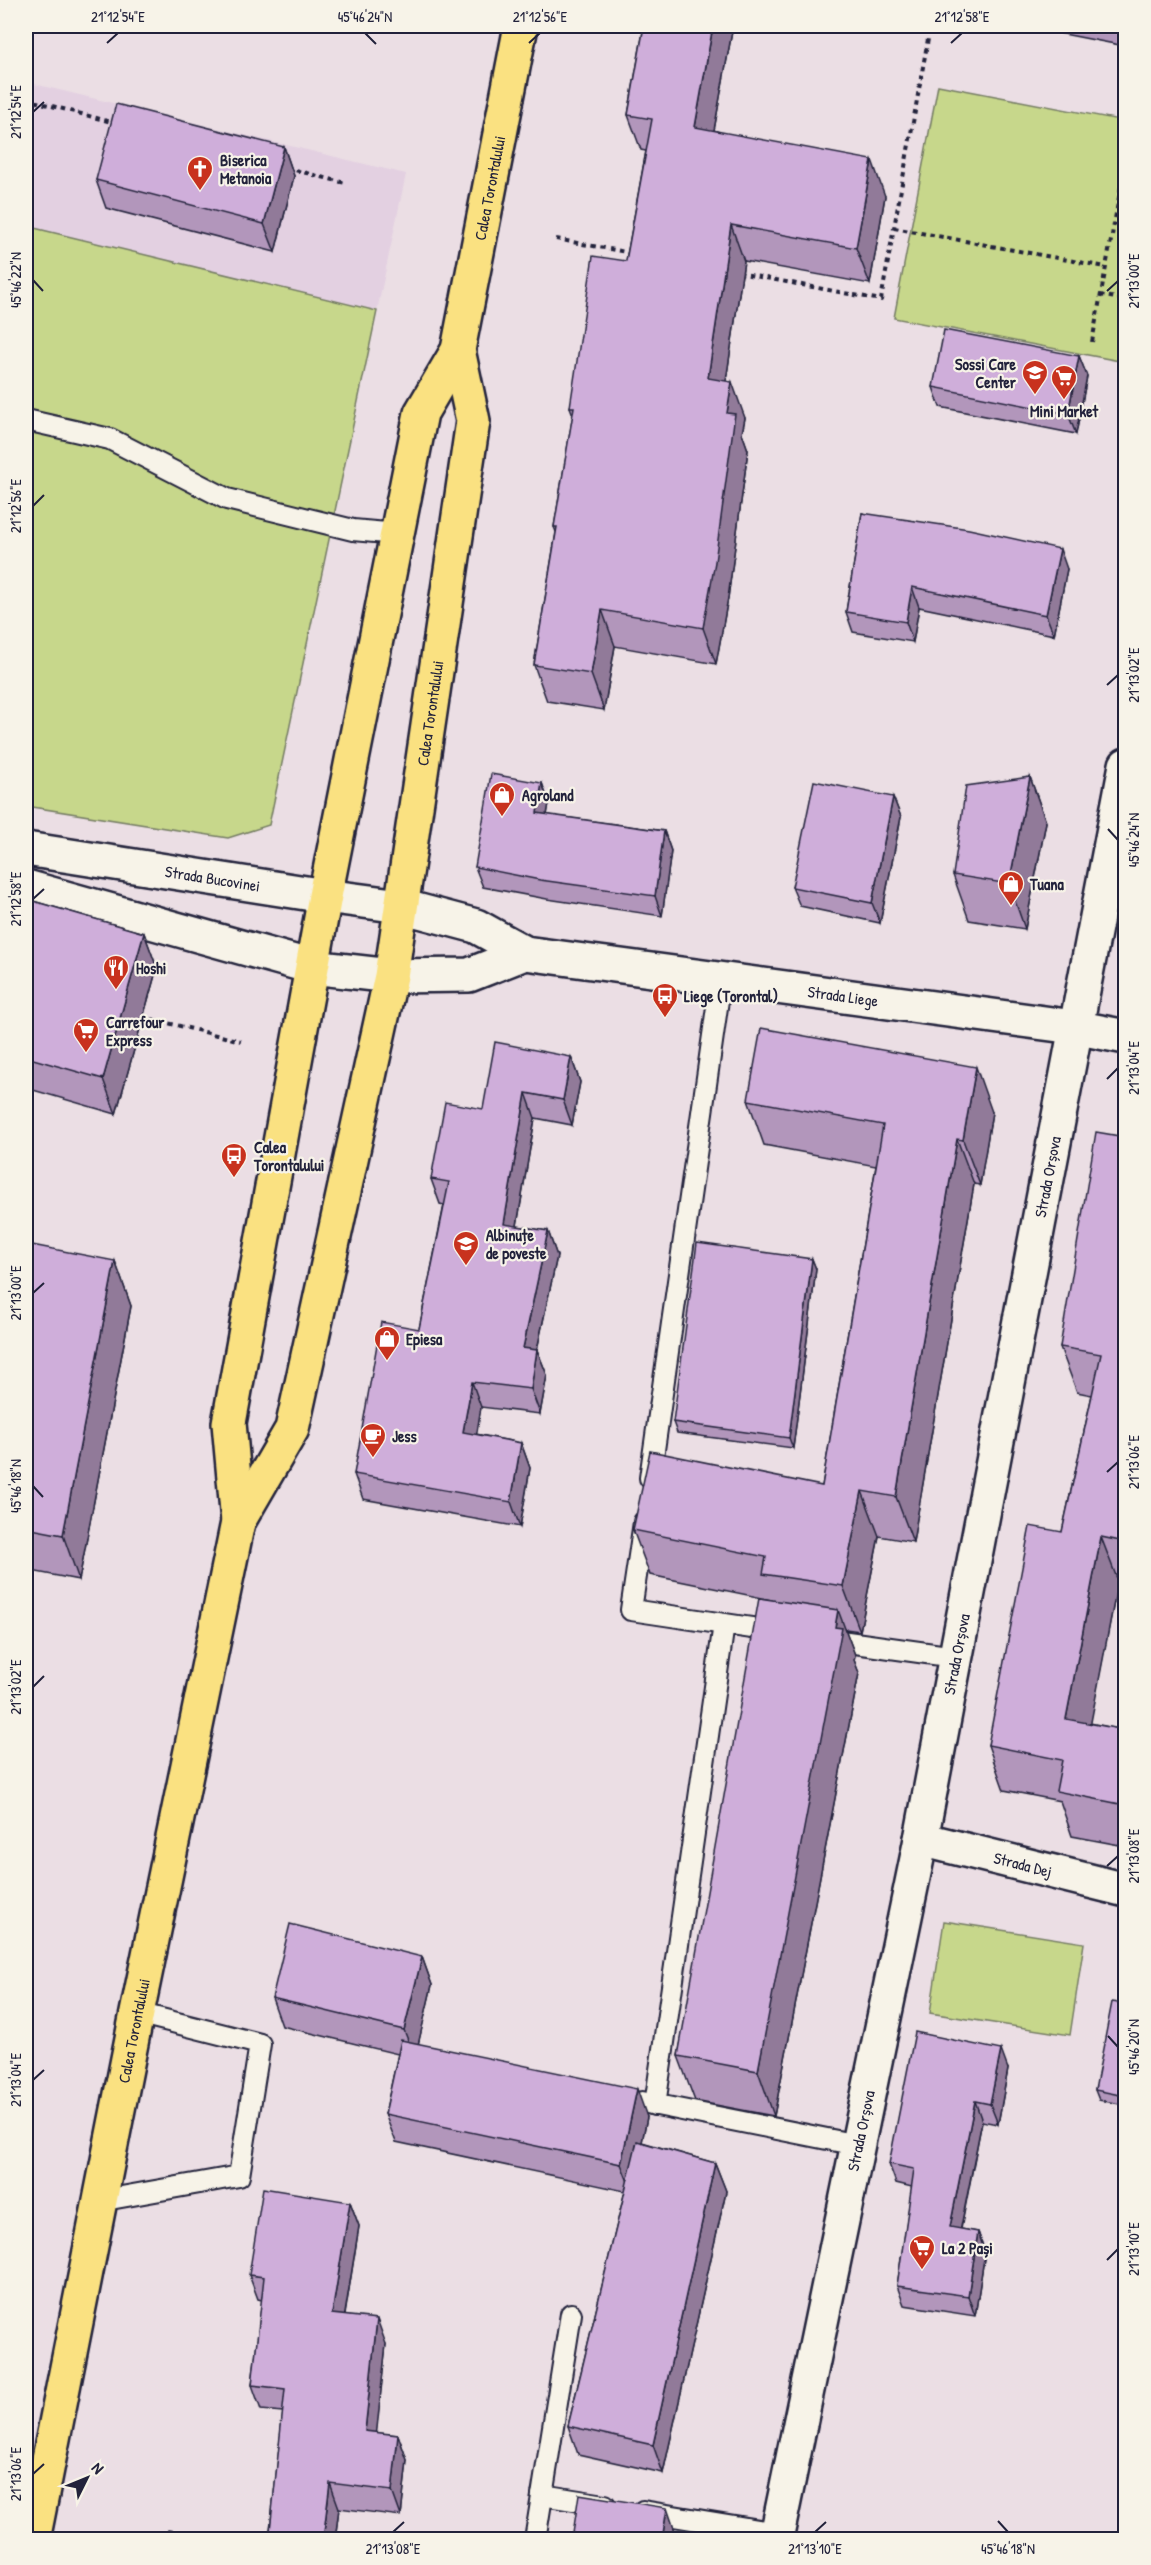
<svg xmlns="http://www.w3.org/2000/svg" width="1151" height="2565" viewBox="0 0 1151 2565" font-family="'Patrick Hand',sans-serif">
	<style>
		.built { fill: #e3d0e1 }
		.green { fill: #c7d78b; stroke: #747c63; stroke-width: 1.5 }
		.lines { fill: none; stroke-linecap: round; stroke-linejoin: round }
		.service-casing { stroke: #22223b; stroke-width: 24 }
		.minor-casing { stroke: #22223b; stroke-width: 38 }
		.tertiary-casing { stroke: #22223b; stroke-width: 38 }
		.primary-casing { stroke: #22223b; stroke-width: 38 }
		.path { stroke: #22223b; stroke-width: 4; stroke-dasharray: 4.5 4.5; stroke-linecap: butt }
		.service { stroke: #f7f3e8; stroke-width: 20 }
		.minor { stroke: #f7f3e8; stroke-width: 33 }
		.tertiary { stroke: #f7f3e8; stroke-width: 33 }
		.primary { stroke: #fae181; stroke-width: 33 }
		.wall { fill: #b296bb; stroke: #22223b; stroke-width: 1.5 }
		.shaded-wall { fill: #917a99; stroke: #22223b; stroke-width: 1.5 }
		.building { fill: #cfaeda; stroke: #22223b; stroke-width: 1.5 }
		.ticks { fill: none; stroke: #22223b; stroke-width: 2 }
		.labels { text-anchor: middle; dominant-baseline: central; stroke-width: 4.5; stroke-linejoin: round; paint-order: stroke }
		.poi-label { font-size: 16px; font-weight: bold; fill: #22223b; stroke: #f7f3e8; text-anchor: start }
		.street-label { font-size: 16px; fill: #22223b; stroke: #f7f3e8 }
		.neatline { fill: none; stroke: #22223b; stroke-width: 2 }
		.ticks-label { font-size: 15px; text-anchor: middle; fill: #22223b }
	</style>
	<rect width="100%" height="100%" fill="#ebdee4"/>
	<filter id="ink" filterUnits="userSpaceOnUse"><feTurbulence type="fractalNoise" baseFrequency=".0167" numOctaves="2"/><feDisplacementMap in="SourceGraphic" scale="12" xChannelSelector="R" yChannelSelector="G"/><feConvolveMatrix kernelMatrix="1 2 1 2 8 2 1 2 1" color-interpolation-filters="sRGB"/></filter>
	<g filter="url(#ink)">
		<path class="built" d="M26,82L406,174L377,311L26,226Z"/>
		<g class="green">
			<path d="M938,85L1125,121V362L894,318Z"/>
			<path d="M26,226L377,311L269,825L228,838L26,806Z"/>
			<path d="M944,1921L1084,1943L1070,2035L930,2013Z"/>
		</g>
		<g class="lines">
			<defs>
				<g id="service">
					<path d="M26,420L110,439L227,499L353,530L397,534"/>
					<path d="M650,1478L721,979"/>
					<path d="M644,1522L631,1610L779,1632"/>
					<path d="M826,1639L955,1657"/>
					<path d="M642,2102L857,2145"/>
					<path d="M655,2105L724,1624"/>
					<path d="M99,2201L239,2176L260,2044L137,2013"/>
					<path d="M542,2495L605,2505"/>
					<path d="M643,2511L777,2533"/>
					<path d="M535,2540L571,2314"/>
				</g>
				<g id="minor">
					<path id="s1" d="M26,849L325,896"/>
					<path d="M26,887L312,967"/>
					<path id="s2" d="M921,1839L1126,1890"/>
					<path id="s3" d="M776,2540L921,1839L1126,765"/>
				</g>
				<g id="tertiary">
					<path id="s4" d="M325,896L401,906L476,926L525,953L1074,1027L1126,1037"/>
					<path d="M312,967L391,976L469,975L525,953"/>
				</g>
				<g id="primary">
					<path id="s5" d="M238,1522L292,1429L391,976L473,421L458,350"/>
					<path id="s6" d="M33,2540L137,2013L238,1522L229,1423L325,896L421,413L458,350L521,26"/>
				</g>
			</defs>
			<use href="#service" class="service-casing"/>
			<use href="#minor" class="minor-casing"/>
			<use href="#tertiary" class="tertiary-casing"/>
			<use href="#primary" class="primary-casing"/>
			<g class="path">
				<path d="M26,99L115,123"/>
				<path d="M287,168L345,183"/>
				<path d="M894,228L1106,267"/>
				<path d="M556,239L631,253"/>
				<path d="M739,273L881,300L928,39"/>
				<path d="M1100,295L1126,300"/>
				<path d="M1092,342L1126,160"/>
				<path d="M143,1017L241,1041"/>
			</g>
			<use href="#service" class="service"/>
			<use href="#minor" class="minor"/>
			<use href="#tertiary" class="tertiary"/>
			<use href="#primary" class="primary"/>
		</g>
		<g class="wall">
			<path d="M644,26H733L714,130L885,196L870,284L744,261L726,381L745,418L742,433L748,450L728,598L716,664L615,646L604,710L547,701L534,665L556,532L554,527L573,415L570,407L626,261L646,151L641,150L628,115Z"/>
			<path d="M1023,26H1125V46Z"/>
			<path d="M284,147L294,176L275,252L106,208L96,180Z"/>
			<path d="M1079,356L1087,376L1076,434L940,407L933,387Z"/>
			<path d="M862,513L1067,569L1054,635L919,607L913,642L853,632L846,612Z"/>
			<path d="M1030,777L1046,822L1025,929L969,920L953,875Z"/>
			<path d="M542,783L549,803L547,815L664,831L671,851L662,916L547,899L483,887L475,867Z"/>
			<path d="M893,797L901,817L880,923L800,906L792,887Z"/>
			<path d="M26,899L144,933L157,968L116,1114L26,1088Z"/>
			<path d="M571,1057L580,1082L572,1125L535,1118L517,1226L548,1231L557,1256L537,1350L547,1375L540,1414L481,1407L476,1434L521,1443L530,1468L520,1527L363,1499L354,1474L419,1329L444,1205L440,1204L431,1179L483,1109Z"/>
			<path d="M748,1100L992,1112L980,1185L974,1184L913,1542L879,1536L860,1631L845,1629L855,1655L854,1660L859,1673L774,2116L695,2101L678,2056L772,1600L650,1575L633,1530L822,1486L876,1166L764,1145Z"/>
			<path d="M1125,1137V1583L1118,1581L1090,1723L1125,1730V1846L1072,1836L1060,1801L1004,1790L988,1745L1062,1532L1092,1395L1077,1392L1060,1347Z"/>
			<path d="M812,1259L816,1269L793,1448L677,1433L673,1422Z"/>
			<path d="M115,1261L131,1306L79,1580L26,1570V1278Z"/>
			<path d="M422,1957L432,1985L418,2044L647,2117L642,2142L715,2163L726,2191L663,2473L578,2454L568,2426L625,2191L396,2142L385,2114L398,2054L282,2026L272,1998Z"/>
			<path d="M1125,2004V2105L1099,2100L1095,2090Z"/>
			<path d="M1008,2069L998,2124L982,2121L961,2229L978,2232L985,2252L975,2316L904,2305L897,2286L912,2187L896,2183L889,2164Z"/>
			<path d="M350,2202L359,2226L345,2315L386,2344L376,2433L398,2435L407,2460L401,2516L339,2508L335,2540H269L283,2412L261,2410L252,2385L262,2300L258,2299L249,2275Z"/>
		</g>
		<g class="shaded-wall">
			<path d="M713,26H733L708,163L695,127Z"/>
			<path d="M1120,26H1125V41Z"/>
			<path d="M284,147L294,176L275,252L264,224Z"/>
			<path d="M872,160L885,196L870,284L856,248Z"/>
			<path d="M731,225L744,261L721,414L708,378Z"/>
			<path d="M1079,356L1087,376L1076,434L1068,414Z"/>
			<path d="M732,382L745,418L742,433L748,450L728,598L716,664L703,628L727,413Z"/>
			<path d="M1060,549L1067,569L1054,635L1046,615Z"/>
			<path d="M912,587L919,607L913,642L906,622Z"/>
			<path d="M602,610L615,646L604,710L591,674Z"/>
			<path d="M1030,777L1046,822L1025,929L1009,884Z"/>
			<path d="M542,783L549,803L544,833L537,813Z"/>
			<path d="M893,797L901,817L880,923L872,903Z"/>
			<path d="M664,831L671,851L662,916L655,896Z"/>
			<path d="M144,933L157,968L116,1114L103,1079Z"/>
			<path d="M571,1057L580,1082L572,1125L563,1100Z"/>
			<path d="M976,1067L992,1112L980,1185L963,1140Z"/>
			<path d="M526,1093L535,1118L513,1249L504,1224Z"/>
			<path d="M957,1139L974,1184L913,1542L896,1497Z"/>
			<path d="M548,1231L557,1256L532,1373L523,1348Z"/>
			<path d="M812,1259L816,1269L793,1448L789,1438Z"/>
			<path d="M115,1261L131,1306L79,1580L63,1535Z"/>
			<path d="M537,1350L547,1375L540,1414L531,1389Z"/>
			<path d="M472,1382L481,1407L473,1457L463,1432Z"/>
			<path d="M521,1443L530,1468L520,1527L511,1502Z"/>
			<path d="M862,1491L879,1536L860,1631L843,1586Z"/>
			<path d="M1101,1537L1118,1581L1083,1764L1066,1719Z"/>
			<path d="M838,1610L855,1655L854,1660L859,1673L774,2116L758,2071Z"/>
			<path d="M422,1957L432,1985L415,2058L404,2030Z"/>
			<path d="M1001,2050L1008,2069L998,2124L990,2104Z"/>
			<path d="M637,2089L647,2117L632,2192L621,2164Z"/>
			<path d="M975,2101L982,2121L957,2247L950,2227Z"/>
			<path d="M715,2163L726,2191L663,2473L653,2445Z"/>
			<path d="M350,2202L359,2226L341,2338L332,2314Z"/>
			<path d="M978,2232L985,2252L975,2316L968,2296Z"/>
			<path d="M377,2319L386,2344L374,2456L365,2431Z"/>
			<path d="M398,2435L407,2460L401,2516L392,2491Z"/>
			<path d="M330,2483L339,2508L335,2540H323Z"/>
			<path d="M667,2508L678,2540H662Z"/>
		</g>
		<g class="building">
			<path d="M644,26H713L695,127L872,160L856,248L731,225L708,378L732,382L727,413L735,414L715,562L703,628L602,610L591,674L534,665L557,527H554L574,407H570L593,256L626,261L652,119L628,115Z"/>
			<path d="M116,104L284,147L264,224L96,180Z"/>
			<path d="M944,330L1079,356L1068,414L933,387Z"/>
			<path d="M862,513L969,529L1060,549L1046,615L912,587L906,622L846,612Z"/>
			<path d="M491,774L542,783L537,813L664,831L655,896L540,880L475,867Z"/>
			<path d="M1030,777L1009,884L953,875L966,786Z"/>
			<path d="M814,781L893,797L872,903L792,887Z"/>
			<path d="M26,899L144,933L103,1079L26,1057Z"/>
			<path d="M761,1028L976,1067L963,1140L957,1139L896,1497L862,1491L843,1586L763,1574L766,1557L633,1530L650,1451L822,1486L883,1125L748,1100Z"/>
			<path d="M495,1042L571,1057L563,1100L526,1093L504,1224L548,1231L523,1348L537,1350L531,1389L472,1382L463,1432L521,1443L511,1502L354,1474L381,1322L419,1329L449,1182L431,1179L445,1102L483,1109Z"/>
			<path d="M1096,1132L1125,1137V1542L1101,1537L1066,1719L1125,1730V1805L1056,1791L1062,1760L988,1745L1030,1526L1062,1532L1101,1354L1060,1347Z"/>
			<path d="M697,1243L812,1259L789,1438L673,1422Z"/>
			<path d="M32,1245L115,1261L63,1535L26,1528V1278Z"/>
			<path d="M759,1598L838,1610L835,1627L842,1628L758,2071L678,2056Z"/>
			<path d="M290,1924L422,1957L404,2030L272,1998Z"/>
			<path d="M1112,2002L1125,2004V2096L1095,2090Z"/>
			<path d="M915,2032L1001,2050L990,2104L975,2101L950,2227L978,2232L968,2296L897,2286L914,2169L889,2164Z"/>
			<path d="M401,2040L637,2089L621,2164L385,2114Z"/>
			<path d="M637,2141L715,2163L653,2445L568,2426Z"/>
			<path d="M263,2188L350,2202L332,2314L377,2319L365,2431L398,2435L392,2491L330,2483L323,2540H269L285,2389L252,2385L264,2277L249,2275Z"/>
			<path d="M579,2494L667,2508L662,2540H572Z"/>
			<path d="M168,2530L227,2540H167Z"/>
		</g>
	</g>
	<path class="ticks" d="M365,33L376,44M107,43L118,33M529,43L540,33M951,43L962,33M33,112L44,102M33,280L43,291M1107,291L1118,281M33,506L44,495M1107,685L1118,675M1108,829L1118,840M33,899L44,889M1107,1079L1118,1068M33,1293L44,1283M1107,1472L1118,1462M33,1486L43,1497M33,1687L44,1676M1107,1866L1118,1856M1108,2036L1118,2047M33,2080L44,2070M1107,2260L1118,2249M33,2474L44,2464M998,2521L1008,2532M393,2532L404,2522M815,2532L826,2522"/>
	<defs>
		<symbol id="church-pin" viewBox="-11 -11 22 30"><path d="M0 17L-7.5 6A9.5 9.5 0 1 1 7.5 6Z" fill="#c8321e" stroke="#f7f3e8"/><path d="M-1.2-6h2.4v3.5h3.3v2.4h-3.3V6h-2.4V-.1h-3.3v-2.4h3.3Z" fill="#fff"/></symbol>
		<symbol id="school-pin" viewBox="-11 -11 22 30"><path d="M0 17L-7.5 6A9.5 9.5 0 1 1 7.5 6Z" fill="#c8321e" stroke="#f7f3e8"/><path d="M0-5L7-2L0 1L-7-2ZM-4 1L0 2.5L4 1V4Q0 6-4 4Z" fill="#fff"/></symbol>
		<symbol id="supermarket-pin" viewBox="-11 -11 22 30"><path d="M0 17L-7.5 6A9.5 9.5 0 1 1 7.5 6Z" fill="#c8321e" stroke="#f7f3e8"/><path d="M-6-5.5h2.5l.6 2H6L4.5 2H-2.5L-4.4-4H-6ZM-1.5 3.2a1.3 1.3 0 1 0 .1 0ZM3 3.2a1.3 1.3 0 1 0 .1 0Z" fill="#fff"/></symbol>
		<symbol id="shop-pin" viewBox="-11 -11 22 30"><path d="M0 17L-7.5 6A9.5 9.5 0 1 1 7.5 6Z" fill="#c8321e" stroke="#f7f3e8"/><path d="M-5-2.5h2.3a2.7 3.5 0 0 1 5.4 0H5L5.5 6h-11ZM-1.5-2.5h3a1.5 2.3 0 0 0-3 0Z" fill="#fff"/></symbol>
		<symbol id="restaurant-pin" viewBox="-11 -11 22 30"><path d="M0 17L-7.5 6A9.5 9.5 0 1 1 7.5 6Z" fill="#c8321e" stroke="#f7f3e8"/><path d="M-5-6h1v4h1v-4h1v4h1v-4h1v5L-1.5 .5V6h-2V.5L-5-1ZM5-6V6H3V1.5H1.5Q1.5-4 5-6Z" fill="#fff"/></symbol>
		<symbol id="bus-pin" viewBox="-11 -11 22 30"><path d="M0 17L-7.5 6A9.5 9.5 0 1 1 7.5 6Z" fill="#c8321e" stroke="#f7f3e8"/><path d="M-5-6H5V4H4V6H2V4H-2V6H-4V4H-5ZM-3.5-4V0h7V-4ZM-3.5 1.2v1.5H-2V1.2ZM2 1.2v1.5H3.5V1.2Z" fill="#fff"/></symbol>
		<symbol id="cafe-pin" viewBox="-11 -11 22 30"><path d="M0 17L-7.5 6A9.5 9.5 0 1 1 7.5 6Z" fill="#c8321e" stroke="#f7f3e8"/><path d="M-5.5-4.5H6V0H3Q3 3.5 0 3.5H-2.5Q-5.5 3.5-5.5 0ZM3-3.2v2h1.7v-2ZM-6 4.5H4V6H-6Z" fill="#fff"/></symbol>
	</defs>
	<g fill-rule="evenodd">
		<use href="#church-pin" x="185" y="154" width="30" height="40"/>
		<use href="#school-pin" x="1020" y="358" width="30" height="40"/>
		<use href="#supermarket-pin" x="1049" y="363" width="30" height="40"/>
		<use href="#shop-pin" x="487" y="780" width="30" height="40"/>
		<use href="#shop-pin" x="996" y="869" width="30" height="40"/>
		<use href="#restaurant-pin" x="101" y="953" width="30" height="40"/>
		<use href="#bus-pin" x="650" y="981" width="30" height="40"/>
		<use href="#supermarket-pin" x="71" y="1016" width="30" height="40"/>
		<use href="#bus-pin" x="219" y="1141" width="30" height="40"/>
		<use href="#school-pin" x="451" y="1229" width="30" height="40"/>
		<use href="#shop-pin" x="372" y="1324" width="30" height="40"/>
		<use href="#cafe-pin" x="358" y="1421" width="30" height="40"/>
		<use href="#supermarket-pin" x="907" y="2233" width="30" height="40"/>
	</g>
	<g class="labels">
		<g class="poi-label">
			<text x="220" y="160">Biserica<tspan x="220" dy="18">Metanoia</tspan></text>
			<text x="1016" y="364" text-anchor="end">Sossi Care<tspan x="1016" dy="18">Center</tspan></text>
			<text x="1064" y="411" text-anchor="middle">Mini Market</text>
			<text x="522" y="795">Agroland</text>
			<text x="1030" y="884">Tuana</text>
			<text x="136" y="968">Hoshi</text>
			<text x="684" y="996">Liege (Torontal)</text>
			<text x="106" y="1022">Carrefour<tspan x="106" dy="18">Express</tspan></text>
			<text x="254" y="1147">Calea<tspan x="254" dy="18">Torontalului</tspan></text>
			<text x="486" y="1235">Albinuțe<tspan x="486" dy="18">de poveste</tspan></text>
			<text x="406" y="1339">Epiesa</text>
			<text x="392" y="1436">Jess</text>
			<text x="942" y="2248">La 2 Pași</text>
		</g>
		<g class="street-label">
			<text stroke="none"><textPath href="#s6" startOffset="2404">Calea Torontalului</textPath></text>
			<text stroke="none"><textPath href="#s5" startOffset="837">Calea Torontalului</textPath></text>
			<text stroke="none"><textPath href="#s1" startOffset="189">Strada Bucovinei</textPath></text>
			<text stroke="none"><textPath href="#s4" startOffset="531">Strada Liege</textPath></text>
			<text stroke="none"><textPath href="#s3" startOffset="1390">Strada Orșova</textPath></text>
			<text stroke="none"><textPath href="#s3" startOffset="904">Strada Orșova</textPath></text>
			<text stroke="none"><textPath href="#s2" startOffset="105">Strada Dej</textPath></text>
			<text stroke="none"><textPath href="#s6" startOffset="519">Calea Torontalului</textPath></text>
			<text stroke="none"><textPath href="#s3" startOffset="418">Strada Orșova</textPath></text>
		</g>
	</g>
	<rect width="1151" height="2565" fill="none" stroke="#f7f3e8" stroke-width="66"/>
	<g transform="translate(87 2478) rotate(47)" stroke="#f7f3e8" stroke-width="4.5" paint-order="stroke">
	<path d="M0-4.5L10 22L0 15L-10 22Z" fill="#22223b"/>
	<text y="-9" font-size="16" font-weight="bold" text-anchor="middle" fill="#22223b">N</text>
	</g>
	<rect x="33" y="33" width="1085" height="2499" class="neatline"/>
	<g class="ticks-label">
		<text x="118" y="22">21°12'54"E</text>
		<text x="365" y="22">45°46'24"N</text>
		<text x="540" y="22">21°12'56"E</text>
		<text x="962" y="22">21°12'58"E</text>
		<text transform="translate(16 112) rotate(-90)" y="5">21°12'54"E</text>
		<text transform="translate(16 280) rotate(-90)" y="5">45°46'22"N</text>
		<text transform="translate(1134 281) rotate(-90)" y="5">21°13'00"E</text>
		<text transform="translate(16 506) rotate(-90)" y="5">21°12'56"E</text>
		<text transform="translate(1134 675) rotate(-90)" y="5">21°13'02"E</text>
		<text transform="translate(1134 840) rotate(-90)" y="5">45°46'24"N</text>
		<text transform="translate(16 899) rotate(-90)" y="5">21°12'58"E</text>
		<text transform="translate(1134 1068) rotate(-90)" y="5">21°13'04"E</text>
		<text transform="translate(16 1293) rotate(-90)" y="5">21°13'00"E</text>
		<text transform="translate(1134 1462) rotate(-90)" y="5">21°13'06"E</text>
		<text transform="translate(16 1486) rotate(-90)" y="5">45°46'18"N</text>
		<text transform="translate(16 1687) rotate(-90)" y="5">21°13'02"E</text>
		<text transform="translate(1134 1856) rotate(-90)" y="5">21°13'08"E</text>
		<text transform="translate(1134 2047) rotate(-90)" y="5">45°46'20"N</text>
		<text transform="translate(16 2080) rotate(-90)" y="5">21°13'04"E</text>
		<text transform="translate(1134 2249) rotate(-90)" y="5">21°13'10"E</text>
		<text transform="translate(16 2474) rotate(-90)" y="5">21°13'06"E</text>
		<text x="393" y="2554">21°13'08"E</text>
		<text x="815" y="2554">21°13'10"E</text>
		<text x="1008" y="2554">45°46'18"N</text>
	</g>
</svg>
